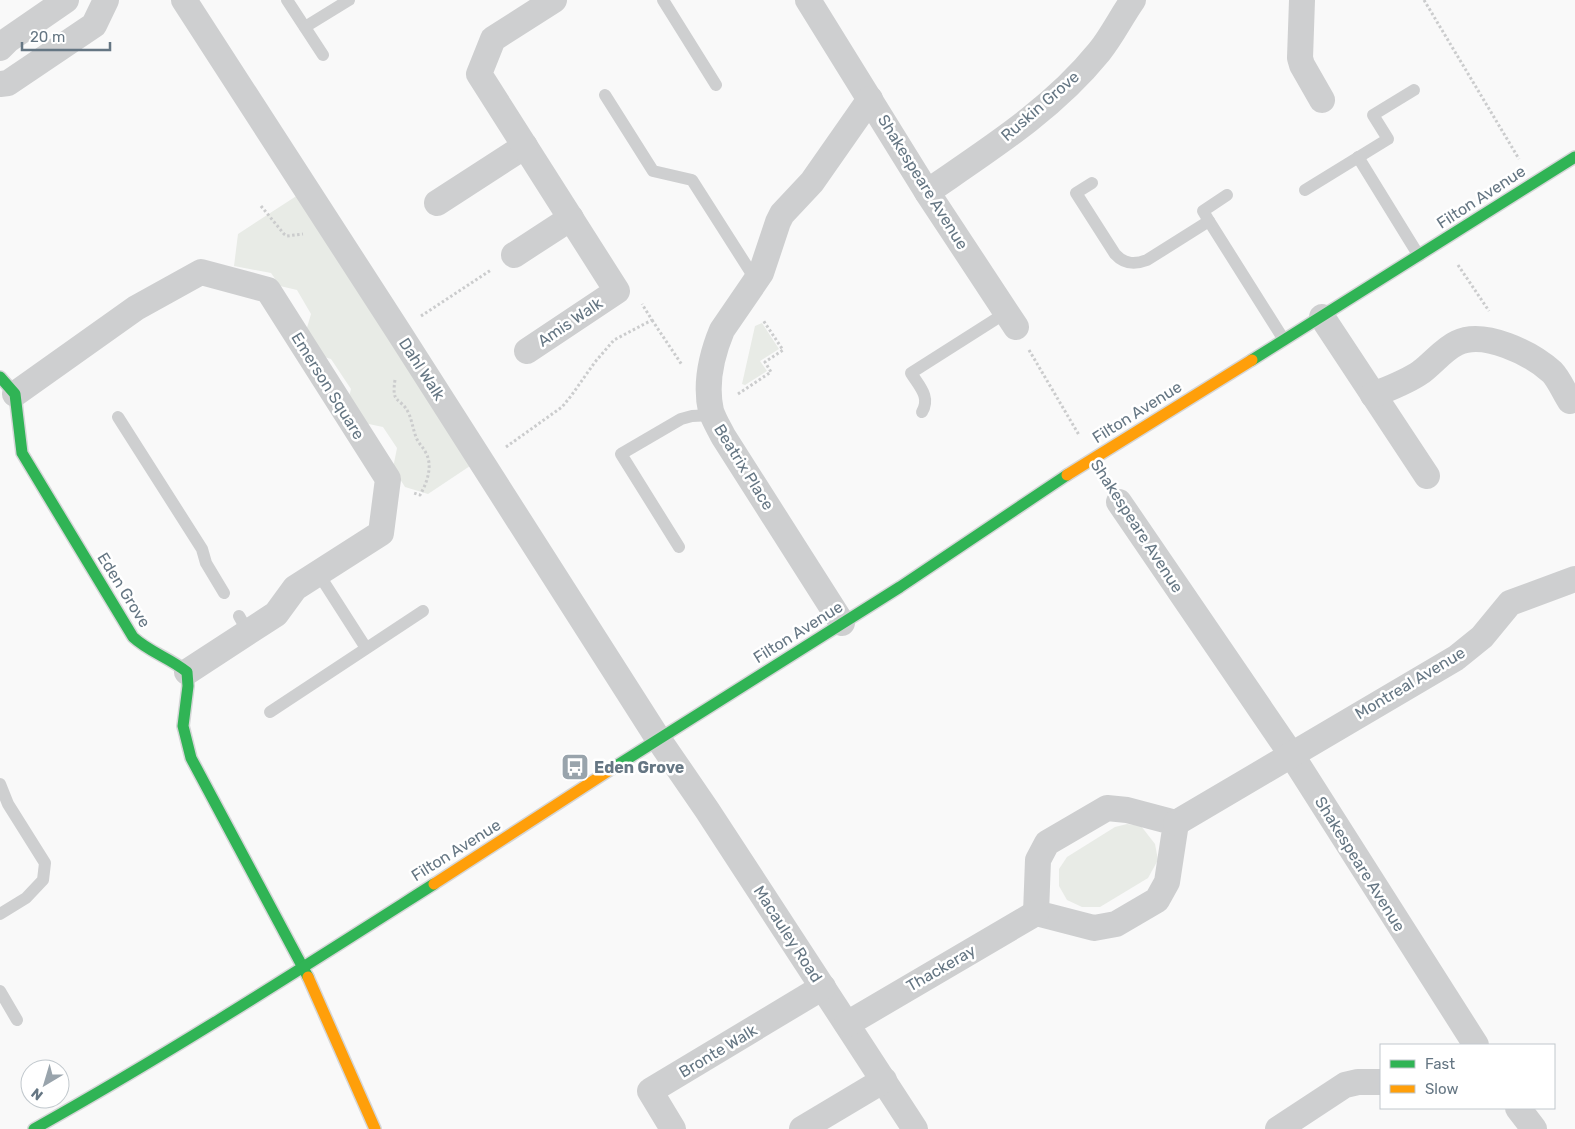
<svg xmlns="http://www.w3.org/2000/svg" width="1575" height="1129" viewBox="0 0 1575 1129" font-family="Rubik,sans-serif">
	<style>
		.green { fill: #e8ebe6 }
		.lines { fill: none; stroke-linecap: round; stroke-linejoin: round }
		.fast-casing { stroke: #d5d6d7; stroke-width: 14 }
		.slow-casing { stroke: #d5d6d7; stroke-width: 14 }
		.path { stroke: #cbcccd; stroke-width: 3; stroke-dasharray: 2.5 2.5; stroke-linecap: butt }
		.lane { stroke: #cecfd0; stroke-width: 12 }
		.street { stroke: #cecfd0; stroke-width: 26 }
		.fast { stroke: #30b455; stroke-width: 11 }
		.slow { stroke: #ff9f0a; stroke-width: 11 }
		.labels { text-anchor: middle; dominant-baseline: central; stroke-width: 5; stroke-linejoin: round; paint-order: stroke }
		.street-label { font-size: 16px; fill: #657683; stroke: #fff }
		.poi-label { font-size: 16px; font-weight: bold; fill: #657683; stroke: #fff; text-anchor: start }
	</style>
	<rect width="100%" height="100%" fill="#f9f9f9"/>
	<g class="green">
		<path d="M301,193L473,464L428,494L405,487L393,468L397,448L383,427L364,423L349,397L351,389L331,359L321,356L306,331L311,314L297,290L280,286L271,273L234,266L238,234Z"/>
		<path d="M762,323L779,349L760,361L767,371L745,385L742,384L755,326Z"/>
		<path d="M1127,824L1141,826L1155,844L1158,860L1148,878L1100,907H1082L1067,900L1059,886V869L1067,857L1115,827Z"/>
	</g>
	<g class="lines">
		<defs>
			<g id="fast">
				<path d="M1252,360L1575,157"/>
				<path d="M0,377L15,394L22,453L133,637C149,652 170,658 187,672L188,686L183,726L191,758L308,977"/>
				<path d="M613,768L900,587L1067,475"/>
				<path d="M34,1129C170,1053 302,968 434,884"/>
			</g>
			<g id="slow">
				<path d="M1067,475L1252,360"/>
				<path d="M434,884L613,768"/>
				<path d="M308,977L375,1129"/>
			</g>
		</defs>
		<use href="#fast" class="fast-casing"/>
		<use href="#slow" class="slow-casing"/>
		<g class="path">
			<path d="M1424,0L1519,159"/>
			<path d="M261,206L284,234L287,236L303,234"/>
			<path d="M1458,265L1489,311"/>
			<path d="M421,316L491,270"/>
			<path d="M652,320L682,365"/>
			<path d="M1029,350L1079,435"/>
			<path d="M395,380C391,406 401,396 409,414C412,421 413,429 416,437C418,443 423,447 426,453C433,466 427,483 420,495L414,493"/>
			<path d="M738,394L771,372L765,362L783,350L763,320"/>
			<path d="M506,447L562,407L571,396L595,362L614,340L652,320L642,304"/>
		</g>
		<g class="lane">
			<path d="M287,0L323,55"/>
			<path d="M663,0L716,85"/>
			<path d="M305,27L349,0"/>
			<path d="M605,95L653,171L692,180L757,282"/>
			<path d="M1358,157L1419,256"/>
			<path d="M1092,183L1076,193L1115,254C1124,264 1134,265 1147,260L1209,221L1284,340"/>
			<path d="M1305,190L1388,139L1373,115L1414,90"/>
			<path d="M1209,221L1203,211L1227,195"/>
			<path d="M922,412C931,397 919,386 911,373L1007,312"/>
			<path d="M118,417L202,549L206,563L224,593"/>
			<path d="M679,547L621,454L681,419L692,416L713,415"/>
			<path d="M318,573L366,648"/>
			<path d="M239,616L248,632"/>
			<path d="M270,712L423,611"/>
			<path d="M0,784L8,804L45,863L43,880L26,898L0,914"/>
			<path d="M0,991L17,1020"/>
		</g>
		<g class="street">
			<path d="M184,0L398,331L659,740L707,810L915,1129"/>
			<path d="M808,0L927,192L1016,327"/>
			<path d="M1302,0L1300,58L1302,65L1322,100"/>
			<path d="M0,48L8,40L66,0"/>
			<path d="M0,84L8,83L94,25L106,0"/>
			<path d="M927,192C988,150 1052,110 1099,52C1112,36 1121,17 1133,0"/>
			<path d="M437,203L525,146"/>
			<path d="M514,255L571,218"/>
			<path d="M1322,317L1427,476"/>
			<path d="M527,351L617,291L479,74L493,39L554,0"/>
			<path d="M15,394L136,308L201,272L268,290L388,479L381,533L295,588L276,614L187,672"/>
			<path d="M1373,395C1390,388 1407,382 1421,372C1433,363 1444,349 1457,343C1484,330 1531,353 1552,372C1559,379 1564,392 1570,401"/>
			<path d="M1119,502L1291,754L1476,1045"/>
			<path d="M842,623L723,436C719,428 714,420 711,411C705,384 712,354 722,330L761,273L778,222L782,214L812,182L870,99"/>
			<path d="M1107,808L1127,810L1176,823L1167,882L1157,900L1116,924L1094,928L1036,913L1038,860L1047,843Z"/>
			<path d="M1176,823L1456,658L1482,637L1510,603L1575,579"/>
			<path d="M847,1024L1036,913"/>
			<path d="M1518,1108L1534,1129"/>
			<path d="M673,1129L650,1091L823,987"/>
			<path d="M802,1129L884,1080"/>
			<path d="M1278,1129L1345,1085L1358,1082H1381"/>
		</g>
		<use href="#fast" class="fast"/>
		<use href="#slow" class="slow"/>
	</g>
	<defs>
		<symbol id="bus-square" viewBox="-11 -11 22 22"><rect x="-9" y="-9" width="18" height="18" rx="4" fill="#99a4ac" stroke="#fff"/><path d="M-5-6H5V4H4V6H2V4H-2V6H-4V4H-5ZM-3.5-4V0h7V-4ZM-3.5 1.2v1.5H-2V1.2ZM2 1.2v1.5H3.5V1.2Z" fill="#fff"/></symbol>
	</defs>
	<g fill-rule="evenodd">
		<use href="#bus-square" x="559" y="751" width="32" height="32"/>
	</g>
	<g class="labels">
		<g class="street-label">
			<text transform="translate(1040 106) rotate(-41)">Ruskin Grove</text>
			<text transform="translate(923 182) rotate(58)">Shakespeare Avenue</text>
			<text transform="translate(1481 197) rotate(-33)">Filton Avenue</text>
			<text transform="translate(570 322) rotate(-34)">Amis Walk</text>
			<text transform="translate(422 369) rotate(57)">Dahl Walk</text>
			<text transform="translate(328 386) rotate(58)">Emerson Square</text>
			<text transform="translate(1137 412) rotate(-32)">Filton Avenue</text>
			<text transform="translate(744 467) rotate(58)">Beatrix Place</text>
			<text transform="translate(1137 526) rotate(57)">Shakespeare Avenue</text>
			<text transform="translate(124 590) rotate(58)">Eden Grove</text>
			<text transform="translate(798 632) rotate(-32)">Filton Avenue</text>
			<text transform="translate(1410 683) rotate(-31)">Montreal Avenue</text>
			<text transform="translate(456 850) rotate(-32)">Filton Avenue</text>
			<text transform="translate(1360 864) rotate(58)">Shakespeare Avenue</text>
			<text transform="translate(788 934) rotate(57)">Macauley Road</text>
			<text transform="translate(941 968) rotate(-30)">Thackeray</text>
			<text transform="translate(718 1051) rotate(-31)">Bronte Walk</text>
		</g>
		<g class="poi-label">
			<text x="594" y="767">Eden Grove</text>
		</g>
	</g>
	<rect x="1380" y="1044" width="175" height="65" fill="#ffffff" stroke="#c1c8cd"/>
	<rect x="1390" y="1060" width="25" height="8" fill="#30b455" stroke="#c1c8cd"/>
	<text x="1425" y="1069" font-size="15" fill="#657683">Fast</text>
	<rect x="1390" y="1085" width="25" height="8" fill="#ff9f0a" stroke="#c1c8cd"/>
	<text x="1425" y="1094" font-size="15" fill="#657683">Slow</text>
	<g transform="translate(45 1084) rotate(218)"><circle r="24" fill="#ffffff" stroke="#c1c8cd"/>
	<path d="M0-4L9 19L0 12L-9 19Z" fill="#99a4ac"/>
	<text y="-8" font-size="14" font-weight="bold" text-anchor="middle" fill="#657683">N</text>
	</g>
	<path d="M22 42v8h88v-8" fill="none" stroke="#657683" stroke-width="2.5"/>
	<text x="30" y="42" font-size="15" fill="#657683" stroke="#ffffff" stroke-width="4" paint-order="stroke">20 m</text>
</svg>
